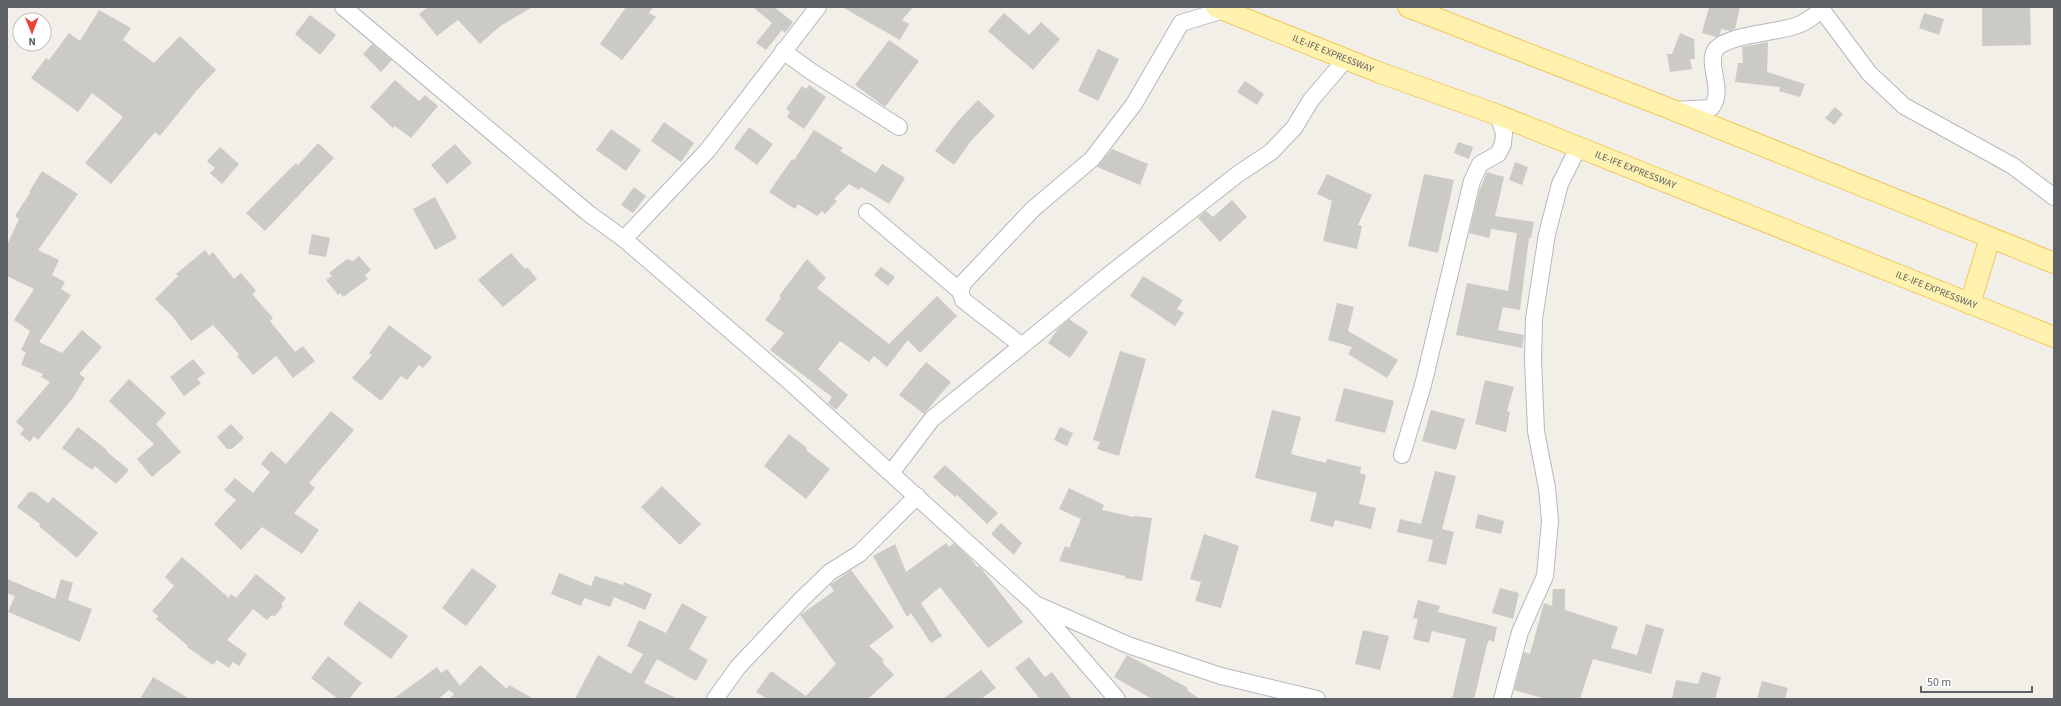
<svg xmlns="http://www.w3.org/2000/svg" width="2061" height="706" viewBox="0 0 2061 706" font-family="'Source Sans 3',sans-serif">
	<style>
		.building { fill: #cccac5 }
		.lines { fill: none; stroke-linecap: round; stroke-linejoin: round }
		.minor-casing { stroke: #b5b8bc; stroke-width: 18 }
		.major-casing { stroke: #f2c960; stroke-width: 22 }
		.minor { stroke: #fff; stroke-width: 16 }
		.major { stroke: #fff2af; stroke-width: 20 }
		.labels { text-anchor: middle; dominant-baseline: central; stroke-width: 4; stroke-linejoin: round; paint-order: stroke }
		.street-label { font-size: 10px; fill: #5f6368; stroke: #fff }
	</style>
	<rect width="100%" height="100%" fill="#f1efe8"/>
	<g class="building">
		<path d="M428,7H532L499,27L480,44L458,20L437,36L419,14Z"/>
		<path d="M626,7H653L649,13L656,17L622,60L600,44Z"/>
		<path d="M753,7H774L793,22L785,33L782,30L766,50L756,43L772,23Z"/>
		<path d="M842,7H913L902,20L909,24L900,40Z"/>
		<path d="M1709,7H1740L1735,29L1730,31L1721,29L1720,35L1716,37L1702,33Z"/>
		<path d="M1982,7H2030L2031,45L1982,46Z"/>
		<path d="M99,10L131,28L123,40L154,63L180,36L216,70L197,90L160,136L155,132L111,184L85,163L123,117L92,93L78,112L31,78L46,58L49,60L69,33L80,41Z"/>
		<path d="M1004,13L1029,35L1041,22L1060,39L1033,70L988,31Z"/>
		<path d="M1924,13L1944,19L1939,35L1919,28Z"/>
		<path d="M310,15L336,35L320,55L295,34Z"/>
		<path d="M1680,33L1694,39L1695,59H1690L1692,69L1670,72L1667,54H1672Z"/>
		<path d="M889,40L919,61L885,107L855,85Z"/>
		<path d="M1768,42L1767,72L1805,84L1800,97L1779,91L1780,87L1735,82L1738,63H1743L1742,47Z"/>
		<path d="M372,44L392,60L381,72L363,54Z"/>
		<path d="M1098,49L1119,59L1098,101L1078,91Z"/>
		<path d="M395,80L419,101L425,95L438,106L411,138L395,126L393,128L370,107Z"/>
		<path d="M1245,81L1264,94L1257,105L1237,92Z"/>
		<path d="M809,85L826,97L804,129L787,117L790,112L786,109L802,86L806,89Z"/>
		<path d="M978,100L995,116L971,141L954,165L935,151L958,121Z"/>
		<path d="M1835,107L1843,114L1834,125L1825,118Z"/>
		<path d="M664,122L694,143L681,162L651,141Z"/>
		<path d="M749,127L773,144L757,165L734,148Z"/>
		<path d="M611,129L641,150L626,171L596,150Z"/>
		<path d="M814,130L843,148L840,151L876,173L882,164L905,178L889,204L861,187L859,190L849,184L834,199L837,201L825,214L822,211L817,216L798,204L795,209L769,192L792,159L794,160Z"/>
		<path d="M1458,142L1473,147L1469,159L1454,153Z"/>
		<path d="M318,143L334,158L265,231L246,213L296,163L298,165Z"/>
		<path d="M455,144L472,163L447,184L431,165Z"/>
		<path d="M220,147L239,164L222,184L210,173L215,168L207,161Z"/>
		<path d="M1112,149L1148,164L1140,185L1097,167Z"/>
		<path d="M1515,162L1528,167L1522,185L1509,180Z"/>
		<path d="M42,171L78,194L38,250L59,260L52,275L65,282L61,289L71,295L39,342L62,353L82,330L102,347L79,374L85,378L73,398L38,440L34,436L30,442L20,434L24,429L16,422L50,382L41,377L43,374L21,365L26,352L21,350L30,331L14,320L34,289L7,276V245L19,219L15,216L30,193L29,192Z"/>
		<path d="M1487,172L1504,177L1495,216L1534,222L1531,238H1529L1520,310L1503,307L1498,330L1524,335L1522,348L1456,335L1467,283L1508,291L1517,233L1491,229L1489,238L1469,233L1479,192Z"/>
		<path d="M1327,174L1372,195L1358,225L1362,226L1357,249L1323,241L1332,201L1317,194Z"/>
		<path d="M1424,174L1454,180L1438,253L1408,246Z"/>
		<path d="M634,187L646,196L633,213L621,205Z"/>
		<path d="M435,197L457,238L435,250L413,209Z"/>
		<path d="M1232,200L1247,217L1220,242L1198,218L1206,211L1213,217Z"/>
		<path d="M312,234L330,238L326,257L308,254Z"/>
		<path d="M205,250L209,256L213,252L234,279L241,273L256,291L252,294L273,318L270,321L295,352L303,346L315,361L293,378L276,356L253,375L237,356L239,354L213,325L191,341L172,316L155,299L178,276L176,274Z"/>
		<path d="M511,253L525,269L527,267L537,279L503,307L478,280Z"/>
		<path d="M359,256L371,270L365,275L368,279L343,297L340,293L338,295L326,280L332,276L329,273L347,259L353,261Z"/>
		<path d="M807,259L826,278L817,288L889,344L937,296L957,316L920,353L908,340L887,367L874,356L869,362L840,341L818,369L848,395L836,410L828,403L832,397L770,350L784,333L765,320L781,298L779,296Z"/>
		<path d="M881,267L895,277L888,286L874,275Z"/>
		<path d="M1143,276L1183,300L1177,309L1184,313L1175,326L1130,296Z"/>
		<path d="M1337,303L1354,307L1348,331L1398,360L1387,378L1348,354L1352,347L1328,340Z"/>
		<path d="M1069,319L1088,332L1070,358L1048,343L1057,330Z"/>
		<path d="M389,325L432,357L423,368L419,365L407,380L401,376L381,401L352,378L372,355L369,353Z"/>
		<path d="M1120,351L1146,359L1119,456L1097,449L1100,442L1093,440Z"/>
		<path d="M193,359L205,373L197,379L201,383L184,396L170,377Z"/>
		<path d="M926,362L951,382L924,414L899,395Z"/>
		<path d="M129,379L166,413L156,424L181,452L152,477L137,459L154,444L109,401Z"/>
		<path d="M1485,380L1514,387L1507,411L1510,412L1506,432L1475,424Z"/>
		<path d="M1344,388L1394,401L1385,433L1335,421Z"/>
		<path d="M1272,410L1301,417L1291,454L1326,463L1327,459L1361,467L1360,473L1366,475L1359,504L1376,508L1371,529L1335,520L1333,527L1310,521L1317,493L1255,478Z"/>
		<path d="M1431,410L1465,419L1456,450L1422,441Z"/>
		<path d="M331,411L354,430L309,483L315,488L294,513L319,530L302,554L262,527L241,550L214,524L236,500L224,490L235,478L253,493L270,472L261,464L271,451L286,464Z"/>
		<path d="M231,424L244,438L232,449H227L217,437Z"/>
		<path d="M78,427L107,450L106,451L129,470L116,484L95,466L92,470L62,448Z"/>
		<path d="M1060,427L1073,433L1067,446L1054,440Z"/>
		<path d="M789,434L807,448L806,450L830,469L806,499L764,466Z"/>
		<path d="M945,465L998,513L987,524L957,495L955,497L933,477Z"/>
		<path d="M1435,471L1456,476L1442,529L1454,532L1446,565L1428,561L1433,540L1397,532L1400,519L1421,524Z"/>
		<path d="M662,486L701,524L680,545L641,507Z"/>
		<path d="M1069,488L1104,505L1102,510L1134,517V516L1152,518L1142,581L1125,578V576L1059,561L1065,546L1069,548L1081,519L1059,509Z"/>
		<path d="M29,492H34L48,503L53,497L98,533L77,558L39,526L40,524L17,507Z"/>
		<path d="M1478,514L1504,521L1501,534L1475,528Z"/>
		<path d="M1001,523L1022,543L1014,555L991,534Z"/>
		<path d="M1204,534L1239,546L1221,608L1195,601L1201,582L1190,579Z"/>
		<path d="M946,543L949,547L954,543L971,559L977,567L979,566L981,568L1023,622L988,648L940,587L921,603L942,636L931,643L911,613L907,617L873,556L895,544L906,572Z"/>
		<path d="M182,557L229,598L231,594L236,598L256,574L286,598L281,604L283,606L274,617L272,615L267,620L253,609L227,640L247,654L239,666L233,662L229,668L217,660L213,665L187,647L188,646L156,619L158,616L152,611L174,586L165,577Z"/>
		<path d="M472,568L497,586L466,626L442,608Z"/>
		<path d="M851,570L894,627L869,646L884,660L882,662L894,675L868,699H767L756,692L771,671L806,696L836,664L800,615L834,591L830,585Z"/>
		<path d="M559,573L591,586L595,576L623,585L624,582L652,594L645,610L614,597L610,607L584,598L581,606L551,594Z"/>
		<path d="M7,579L55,599L61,579L73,583L68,600L92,609L80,642L8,612L15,596L7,593Z"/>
		<path d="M1500,588L1519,593L1513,619L1492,613Z"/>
		<path d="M1553,589H1565V610L1618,627L1611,648L1637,655L1646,624L1664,629L1651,674L1593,659L1580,699H1546L1514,690L1524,652L1530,654L1544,603L1552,606Z"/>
		<path d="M1418,600L1440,606L1438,612L1497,627L1494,642L1489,640L1487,645L1474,699H1452L1466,639L1432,631L1429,643L1413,639L1418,619L1413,618Z"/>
		<path d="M359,601L408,636L391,659L343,624Z"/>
		<path d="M682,603L707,617L689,649L708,660L696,681L657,659L644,683L678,699H575L598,655L631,674L643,654L627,646L639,620L666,633Z"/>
		<path d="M1363,630L1389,636L1380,670L1355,664Z"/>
		<path d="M1127,655L1188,688L1187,690L1200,699H1152L1114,677Z"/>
		<path d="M328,656L362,683L349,699H338L311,678Z"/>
		<path d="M1029,657L1045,677L1052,672L1072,699H1040L1015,668Z"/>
		<path d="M480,665L507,689L509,685L534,699H449L454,694L449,690L438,699H393L437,667L441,673L447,669L460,686Z"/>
		<path d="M981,670L996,688L981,699H943Z"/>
		<path d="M1702,672L1721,677L1715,699H1672L1676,680L1698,684Z"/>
		<path d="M153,677L190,699H140Z"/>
		<path d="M1762,681L1788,688L1785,699H1757Z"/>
	</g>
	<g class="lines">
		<defs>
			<g id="minor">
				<path d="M343,7L588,213L624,239L790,382L1035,604L1117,699"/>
				<path d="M1822,7V10L1869,73L1904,106L2013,166L2054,197"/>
				<path d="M783,51L812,72L899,127"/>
				<path d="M1675,110L1711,108C1726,90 1705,63 1716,49C1729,34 1778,33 1798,25C1807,22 1814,15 1822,10"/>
				<path d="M867,212L960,291L963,300L1021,345"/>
				<path d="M624,239L707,151L818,7"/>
				<path d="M960,291L964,282L1033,209L1092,159L1134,104L1181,23L1224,10"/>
				<path d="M1402,455L1423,385L1472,181L1480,164L1498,154L1503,144L1504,133L1498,115"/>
				<path d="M891,473L932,419L1110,274L1238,174L1271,152L1294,128L1311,100L1346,59"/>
				<path d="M1040,606L1128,645L1221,676L1317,699"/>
				<path d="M715,699L738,667L802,599L830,572L859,554L917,496"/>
				<path d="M1502,699L1520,632L1545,576L1550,521L1547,488L1536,431L1533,359L1534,319L1547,234L1560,184L1578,148"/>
			</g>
			<g id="major">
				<path id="s1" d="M1216,7L1378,72L1498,115L2054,337"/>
				<path d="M1408,7L1673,110L2054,263"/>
				<path d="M1970,304L1990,238"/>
			</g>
		</defs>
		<use href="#minor" class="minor-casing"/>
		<use href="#major" class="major-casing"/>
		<use href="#minor" class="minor"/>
		<use href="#major" class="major"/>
	</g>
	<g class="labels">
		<g class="street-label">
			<text stroke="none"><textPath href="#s1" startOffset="126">ILE-IFE EXPRESSWAY</textPath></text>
			<text stroke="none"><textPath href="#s1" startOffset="450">ILE-IFE EXPRESSWAY</textPath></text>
			<text stroke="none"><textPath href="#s1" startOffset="774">ILE-IFE EXPRESSWAY</textPath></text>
		</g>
	</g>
	<rect width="2061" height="706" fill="none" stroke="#5f6368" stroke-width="16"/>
	<g transform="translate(32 32) rotate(179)"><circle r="19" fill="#ffffff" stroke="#bfc1c3"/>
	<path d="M0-3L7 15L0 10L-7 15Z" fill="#ea4335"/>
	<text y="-6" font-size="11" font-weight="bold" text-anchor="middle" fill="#5f6368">N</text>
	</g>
	<path d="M1921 686v6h111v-6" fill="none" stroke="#5f6368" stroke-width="2"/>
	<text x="1927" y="686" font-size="12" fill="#5f6368" stroke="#ffffff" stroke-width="3" paint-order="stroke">50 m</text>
</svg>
